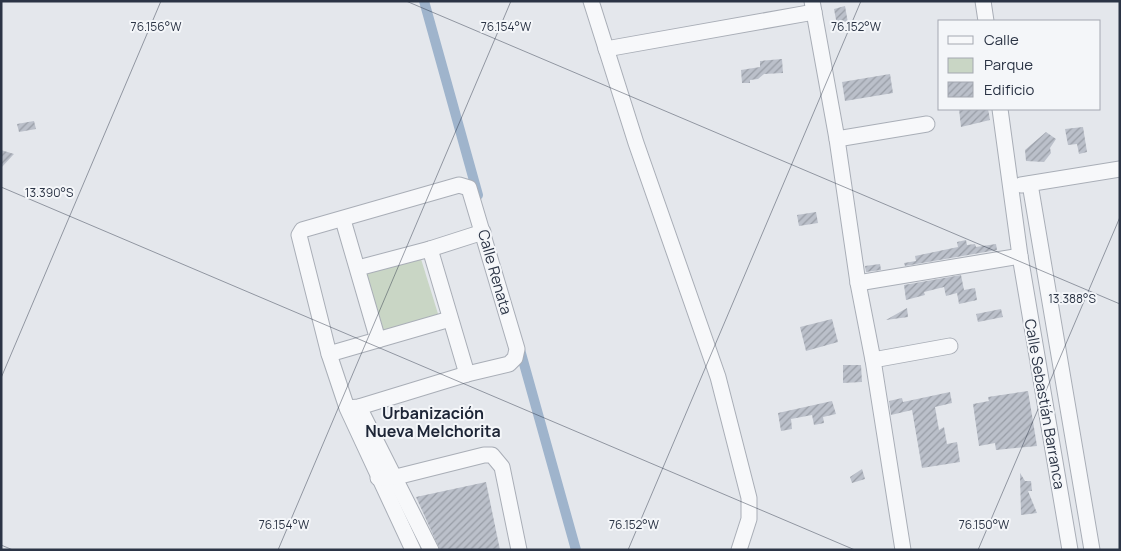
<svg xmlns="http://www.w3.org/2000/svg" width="1121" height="551" viewBox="0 0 1121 551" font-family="Manrope,sans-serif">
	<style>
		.green { fill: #c9d6c5 }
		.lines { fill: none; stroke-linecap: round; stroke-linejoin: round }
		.canal { stroke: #9fb4cc; stroke-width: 10 }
		.building { fill: url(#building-hatch) }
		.minor-casing { stroke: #a9aeb7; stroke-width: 17 }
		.minor { stroke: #f7f8fa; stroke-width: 15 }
		.ticks { fill: none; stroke: #2b3445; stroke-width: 1; stroke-opacity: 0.45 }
		.labels { text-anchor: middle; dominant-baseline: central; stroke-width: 4; stroke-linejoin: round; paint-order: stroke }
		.street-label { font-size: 15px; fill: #2b3445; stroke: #f4f6f9 }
		.neighbourhood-label { font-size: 16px; font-weight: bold; fill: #1d2536; stroke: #f4f6f9 }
		.ticks-label { font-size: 12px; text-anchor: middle; fill: #2b3445; stroke: #f4f6f9; stroke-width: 4; stroke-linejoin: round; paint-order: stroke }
	</style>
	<defs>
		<pattern id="building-hatch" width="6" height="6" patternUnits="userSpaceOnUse" patternTransform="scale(1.25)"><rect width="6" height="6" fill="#bbc0ca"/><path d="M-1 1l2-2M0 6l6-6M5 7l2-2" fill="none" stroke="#989da6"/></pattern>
	</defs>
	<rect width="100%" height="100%" fill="#e4e7ec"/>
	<path class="green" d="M421,259L439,317L375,339L357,274Z"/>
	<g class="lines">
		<g class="canal">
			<path d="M424,1L478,195"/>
			<path d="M519,346L576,550"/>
		</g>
	</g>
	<g class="building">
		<path d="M845,6L848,23L837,25L834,9Z"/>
		<path d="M782,59L783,73L764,74L758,79L750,80V83H742L741,70L760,67V61Z"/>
		<path d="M890,74L893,93L845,101L842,82Z"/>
		<path d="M959,109H988L990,120L961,127Z"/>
		<path d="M34,121L36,129L19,132L17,124Z"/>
		<path d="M1083,127L1087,152L1079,154L1077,144L1068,145L1065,129Z"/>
		<path d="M1046,132L1056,139L1050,148L1051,153L1044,162L1026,161L1025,150Z"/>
		<path d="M1,150L14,154L1,168Z"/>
		<path d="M816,212L818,223L799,226L797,215Z"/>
		<path d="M966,240L967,245L975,244L976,247L996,244L997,250L905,266L904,263L916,261L915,256L958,247L957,242Z"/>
		<path d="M880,264L881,270L866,272L865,266Z"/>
		<path d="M961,275L964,290L975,288L977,300L959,304L957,293L946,296L944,287L924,292L925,295L906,300L904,285Z"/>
		<path d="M907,308L908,317L886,320Z"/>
		<path d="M1001,309L1003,317L978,322L976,314Z"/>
		<path d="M832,319L838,342L806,351L800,327Z"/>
		<path d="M843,365H861L862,382L843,383Z"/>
		<path d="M1028,391L1037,446L996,450L995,443L979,446L973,404L989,401L988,397Z"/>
		<path d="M950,392L952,403L935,407L939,430L944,427L947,444L957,442L960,462L922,468L912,410L891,415L889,401L902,398L903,402Z"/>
		<path d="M832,401L836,414L823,417L824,423L814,425L812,415L791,419L792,429L781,431L778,413Z"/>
		<path d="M862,469L865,479L852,483L850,477Z"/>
		<path d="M1020,473L1025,481H1031L1032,491H1028L1037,513L1021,515Z"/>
		<path d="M486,482L500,550H440L416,497Z"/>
	</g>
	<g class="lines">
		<defs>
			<g id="minor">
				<path d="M591,1L636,143L718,377L749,498V519L739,550"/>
				<path d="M812,1L837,139L858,283L873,360L903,550"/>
				<path d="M983,1L986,21"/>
				<path d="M606,49L814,12"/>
				<path d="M1000,109L1020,256L1070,550"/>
				<path d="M837,139L927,124"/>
				<path d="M1030,184L1092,550"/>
				<path d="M1021,185L1120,169"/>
				<path d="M343,220L378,340"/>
				<path d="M430,249L467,374"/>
				<path d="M358,268L430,249L483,232"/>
				<path d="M858,283L1020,256"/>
				<path d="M329,354L450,319"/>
				<path d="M873,360L950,346"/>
				<path d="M359,407L431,550"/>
				<path d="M347,408L359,407L467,374L509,364L515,358L517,349L469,188L459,185L302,230L299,235L329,354L347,408L413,550"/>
				<path d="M378,478L396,477L484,455H492L502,467L519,550"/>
			</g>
		</defs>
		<use href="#minor" class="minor-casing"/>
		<use href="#minor" class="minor"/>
	</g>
	<path class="ticks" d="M406,1L1120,304M1,187L855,550M1,378L161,1M1,545L13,550M278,550L511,1M628,550L861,1M978,550L1120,217"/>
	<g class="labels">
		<g class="street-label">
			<text transform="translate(495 272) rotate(74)">Calle Renata</text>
			<text transform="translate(1045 404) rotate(80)">Calle Sebastián Barranca</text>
		</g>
		<g class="neighbourhood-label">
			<text x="433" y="413">Urbanización<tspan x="433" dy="18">Nueva Melchorita</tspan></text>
		</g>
	</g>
	<g class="ticks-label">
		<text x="156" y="31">76.156°W</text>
		<text x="506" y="31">76.154°W</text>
		<text x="856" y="31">76.152°W</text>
		<text x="49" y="197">13.390°S</text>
		<text x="1072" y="303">13.388°S</text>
		<text x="284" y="529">76.154°W</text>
		<text x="634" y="529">76.152°W</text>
		<text x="984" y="529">76.150°W</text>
	</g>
	<rect width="1121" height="551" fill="none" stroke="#2b3445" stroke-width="5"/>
	<rect x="938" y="20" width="162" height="90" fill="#f4f6f9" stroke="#a4a8b1"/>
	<rect x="948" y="36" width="25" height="8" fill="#f7f8fa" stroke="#a4a8b1"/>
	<text x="984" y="45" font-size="15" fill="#2b3445">Calle</text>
	<rect x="948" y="58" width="25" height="15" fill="#c9d6c5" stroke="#a4a8b1"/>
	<text x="984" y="70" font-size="15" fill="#2b3445">Parque</text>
	<rect x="948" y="82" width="25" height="15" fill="url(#building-hatch)" stroke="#a4a8b1"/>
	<text x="984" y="95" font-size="15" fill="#2b3445">Edificio</text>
</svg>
